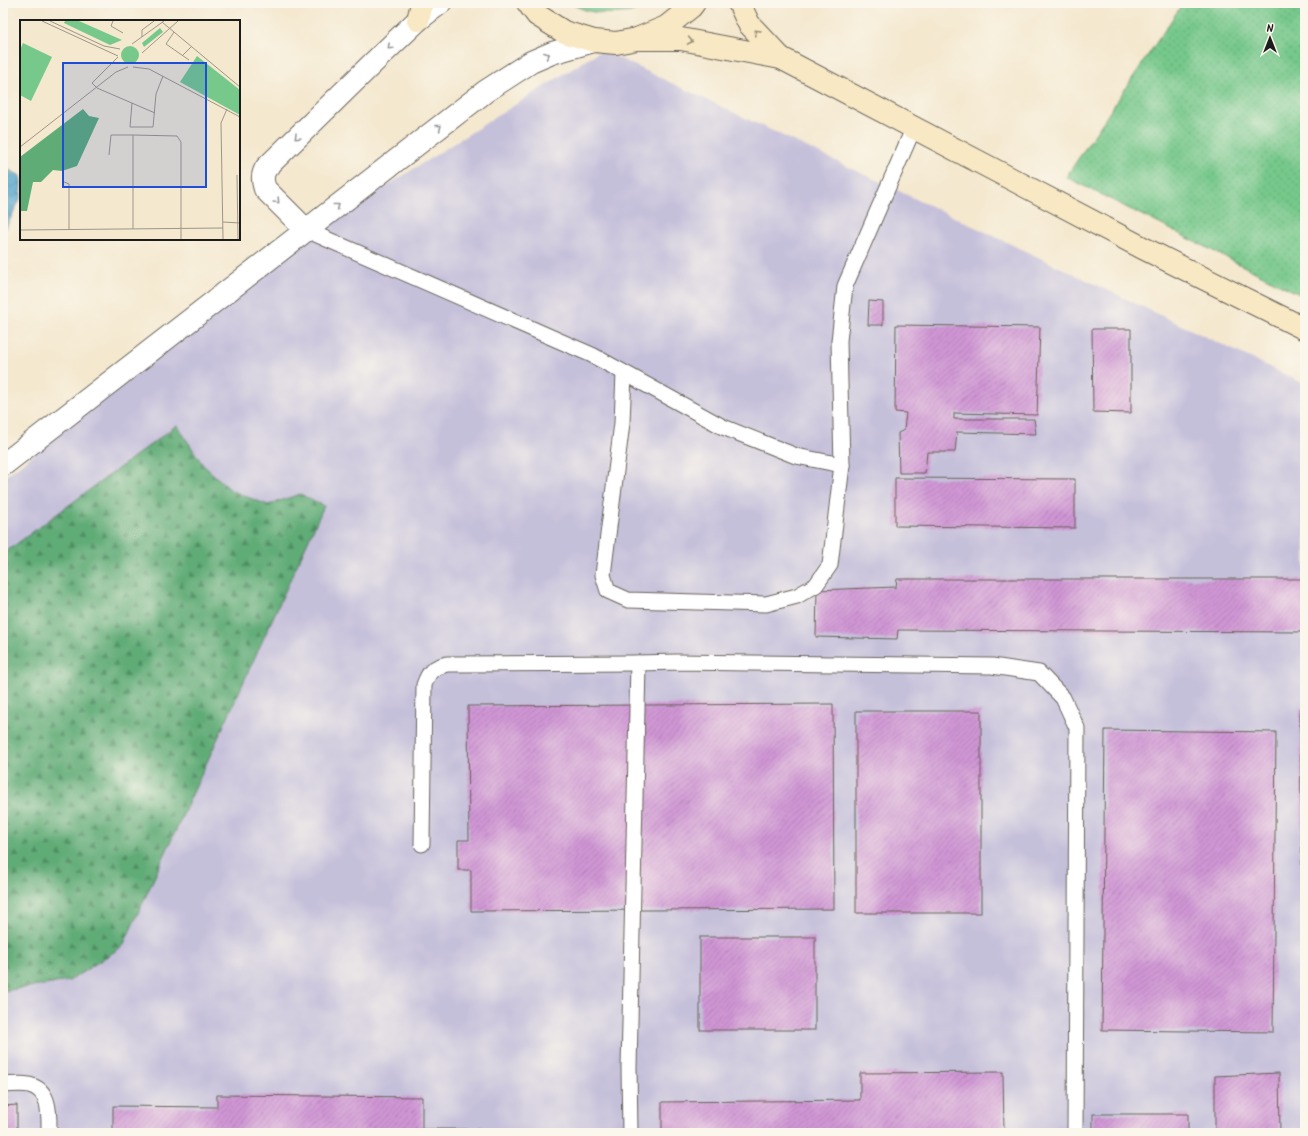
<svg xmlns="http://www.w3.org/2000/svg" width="1308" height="1136" viewBox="0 0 1308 1136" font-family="Kalam,sans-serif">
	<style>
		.industrial { fill: #c5c0da }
		.grass { fill: url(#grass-tufts); stroke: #497254 }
		.forest { fill: url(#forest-firs); stroke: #3e644a }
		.park { fill: url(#park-dots); stroke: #497254 }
		.water { fill: url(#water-waves); stroke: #366074 }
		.building { fill: url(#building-hatch) }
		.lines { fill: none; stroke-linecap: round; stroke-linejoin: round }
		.lane-casing { stroke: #68635b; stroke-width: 17 }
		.street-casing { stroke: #68635b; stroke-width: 24 }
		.secondary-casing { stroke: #68635b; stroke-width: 24 }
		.lane { stroke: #fff; stroke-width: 15 }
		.street { stroke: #fff; stroke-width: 22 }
		.secondary { stroke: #f8e8c3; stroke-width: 22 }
		.oneway { stroke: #958c78 }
		.oneway2 { stroke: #999 }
		.inset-road { fill: none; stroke: #9e9687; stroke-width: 1 }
		.view { fill: #1d4ed8; fill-opacity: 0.15; stroke: #1d4ed8; stroke-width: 2 }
		.inset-edge { fill: none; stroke: #1c1c1c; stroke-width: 2 }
	</style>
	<defs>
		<pattern id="grass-tufts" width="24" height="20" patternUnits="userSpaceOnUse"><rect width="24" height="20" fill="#76c88b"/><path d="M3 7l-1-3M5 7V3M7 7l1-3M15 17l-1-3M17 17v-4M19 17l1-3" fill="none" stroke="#66ab77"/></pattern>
		<pattern id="forest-firs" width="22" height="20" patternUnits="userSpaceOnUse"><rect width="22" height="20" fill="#60ac77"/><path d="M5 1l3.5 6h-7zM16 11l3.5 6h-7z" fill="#4e8b61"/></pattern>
		<pattern id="park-dots" width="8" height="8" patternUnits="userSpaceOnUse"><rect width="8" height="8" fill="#76c88b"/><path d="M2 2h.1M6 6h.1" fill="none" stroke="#66ab77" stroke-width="1.8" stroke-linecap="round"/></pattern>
		<pattern id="water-waves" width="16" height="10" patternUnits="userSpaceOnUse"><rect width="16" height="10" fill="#51a4cc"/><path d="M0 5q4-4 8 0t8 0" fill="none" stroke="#4285a5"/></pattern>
		<pattern id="building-hatch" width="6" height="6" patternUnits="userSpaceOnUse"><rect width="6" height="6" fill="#d096d5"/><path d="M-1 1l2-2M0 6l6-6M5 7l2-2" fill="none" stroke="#a87aac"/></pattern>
	</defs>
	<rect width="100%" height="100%" fill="#fbf7ec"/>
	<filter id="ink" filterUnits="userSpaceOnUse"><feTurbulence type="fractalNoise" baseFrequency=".025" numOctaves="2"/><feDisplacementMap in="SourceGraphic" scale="8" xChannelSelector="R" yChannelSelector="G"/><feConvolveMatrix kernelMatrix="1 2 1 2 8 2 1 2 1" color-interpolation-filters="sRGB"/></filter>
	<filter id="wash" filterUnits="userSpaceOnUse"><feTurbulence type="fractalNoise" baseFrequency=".012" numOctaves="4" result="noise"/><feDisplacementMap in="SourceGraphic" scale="16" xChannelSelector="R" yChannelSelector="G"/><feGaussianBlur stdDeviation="0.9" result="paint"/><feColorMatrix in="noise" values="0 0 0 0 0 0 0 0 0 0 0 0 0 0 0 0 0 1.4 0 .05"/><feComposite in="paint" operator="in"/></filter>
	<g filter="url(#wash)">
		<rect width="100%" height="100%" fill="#f4e8cf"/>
		<path class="industrial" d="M602,50L1305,384V1133H3V478L331,221Z"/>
		<path class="grass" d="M570,3H651C644,6 637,10 631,12C611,15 587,14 570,3Z"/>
		<path class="forest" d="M177,425L203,465L232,491L268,505L300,494L324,506L123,946L69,981L3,991V554Z"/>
		<path class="park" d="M1183,3L1305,4V297L1066,177Z"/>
		<path class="water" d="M3,167L21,176V197L3,234Z"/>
		<g id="blocks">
			<g class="building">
				<path d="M869,301L883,302V325H868Z"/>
				<path d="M896,325L1040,327L1037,415L954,413V419H1034L1036,434L957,432L955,452H927L925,473H899L898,433L904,430L906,413L895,412Z"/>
				<path d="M1092,329H1131V413L1093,412Z"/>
				<path d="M895,478L1075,479V528L895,526Z"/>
				<path d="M897,579H1305V632L898,630L897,639L816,637L817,590L896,587Z"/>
				<path d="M833,704L834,909L471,911V870H458V840H469L468,706Z"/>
				<path d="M1300,708H1305V984H1303Z"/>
				<rect x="856" y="711" width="125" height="202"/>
				<path d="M1105,730L1276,732L1273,1032L1102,1030Z"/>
				<rect x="700" y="937" width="115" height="93"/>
				<path d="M1003,1072L1004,1133H662V1102L860,1100V1073Z"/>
				<path d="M1279,1073L1280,1133H1215V1076Z"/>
				<path d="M1304,1080H1305V1133H1303Z"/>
				<path d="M217,1095L422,1097V1129H480V1133H113V1106L217,1107Z"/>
				<path d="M17,1105V1133H3V1106Z"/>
				<rect x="1093" y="1114" width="95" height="19"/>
			</g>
		</g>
	</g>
	<g filter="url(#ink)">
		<use href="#blocks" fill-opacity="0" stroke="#68635b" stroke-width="1"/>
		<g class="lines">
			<defs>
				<g id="lane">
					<path d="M306,230L592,355L723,427L796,456L842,465"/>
					<path d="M624,373L622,423L603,575L608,591L628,600L766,604L797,596L816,585L830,565L842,465L839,341L845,286L914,127"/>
					<path d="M422,844L424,685C429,671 432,668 447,664L638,663"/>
					<path d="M3,1085C11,1085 21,1083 29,1085C51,1090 49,1115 49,1133"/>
					<path d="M630,1133L629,1068L638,663L677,662L992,666L1039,673L1063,698L1077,728L1075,1133"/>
				</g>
				<g id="street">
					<path d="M306,230L265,189C262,180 262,175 266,168L374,62L418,20L440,3"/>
					<path d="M3,465L486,91L531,62L552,53L594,41"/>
				</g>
				<g id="secondary">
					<path d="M528,3L537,15L564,32L594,41L616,43L637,39L666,27L691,7L694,3"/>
					<path d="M739,3L749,24L781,58"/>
					<path d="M418,20L422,3"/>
					<path d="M637,39H681L781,58L1143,248L1305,329"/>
				</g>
			</defs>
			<use href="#lane" class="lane-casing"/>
			<use href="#street" class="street-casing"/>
			<use href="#secondary" class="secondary-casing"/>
			<use href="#lane" class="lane"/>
			<use href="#street" class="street"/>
			<use href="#secondary" class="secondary"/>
		</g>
		<defs><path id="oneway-chevron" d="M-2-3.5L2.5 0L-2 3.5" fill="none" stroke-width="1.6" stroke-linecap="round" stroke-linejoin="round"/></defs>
		<g class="oneway">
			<use href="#oneway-chevron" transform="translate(757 32) rotate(-134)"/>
			<use href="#oneway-chevron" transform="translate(690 41) rotate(10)"/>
		</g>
		<g class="oneway2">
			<use href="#oneway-chevron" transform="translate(390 47) rotate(137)"/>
			<use href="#oneway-chevron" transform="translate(547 55) rotate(-22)"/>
			<use href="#oneway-chevron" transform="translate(439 127) rotate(-38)"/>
			<use href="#oneway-chevron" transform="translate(297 137) rotate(136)"/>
			<use href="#oneway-chevron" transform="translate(277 201) rotate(46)"/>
			<use href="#oneway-chevron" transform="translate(337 206) rotate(-38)"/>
		</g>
	</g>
	<g transform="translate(20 20)">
		<rect width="220" height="220" fill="#f4e8cf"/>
		<path d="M45,1H59L102,20L90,25L44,3ZM101 35a9 9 0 1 1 18 0a9 9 0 1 1-18 0Z" fill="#76c88b"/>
		<path d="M63,89L69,96L79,98L57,146L42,151L33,150L21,162H13L7,191H0V137Z" fill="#60ac77"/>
		<path d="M177,36L220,70V95L160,62Z" fill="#76c88b"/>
		<path d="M140,8L143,12L124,27L122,23Z" fill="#76c88b"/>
		<path d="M3,23L32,37L11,81L0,75V30Z" fill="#76c88b"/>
		<path class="inset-road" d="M22,1L98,36M30,1L84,26L100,29M93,1L91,6L103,13M142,2L220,67M154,12L146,24L169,40M122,17V10L134,1M112,24L144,1M122,33L158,1M162,36L171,27M98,37L72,63L77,68L135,93M113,47L129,49L220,97M112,83L110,107H133L136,74L143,56M0,127L96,52L108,47M89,135L91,115H113M217,155L218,219M42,161L49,164V210M203,202L220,203M113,209V115L157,116L161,122V219M0,210L203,208M203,219L201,103L207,89"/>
		<path class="view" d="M43,43H186V167H43Z"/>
		<rect width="220" height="220" class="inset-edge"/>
	</g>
	<rect width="1308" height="1136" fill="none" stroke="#fbf7ec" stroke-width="16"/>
	<g transform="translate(1270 38)" stroke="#fbf7ec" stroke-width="3" paint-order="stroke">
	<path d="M0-3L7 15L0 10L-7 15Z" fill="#1c1c1c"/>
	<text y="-6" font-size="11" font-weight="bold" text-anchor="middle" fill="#1c1c1c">N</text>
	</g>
</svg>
